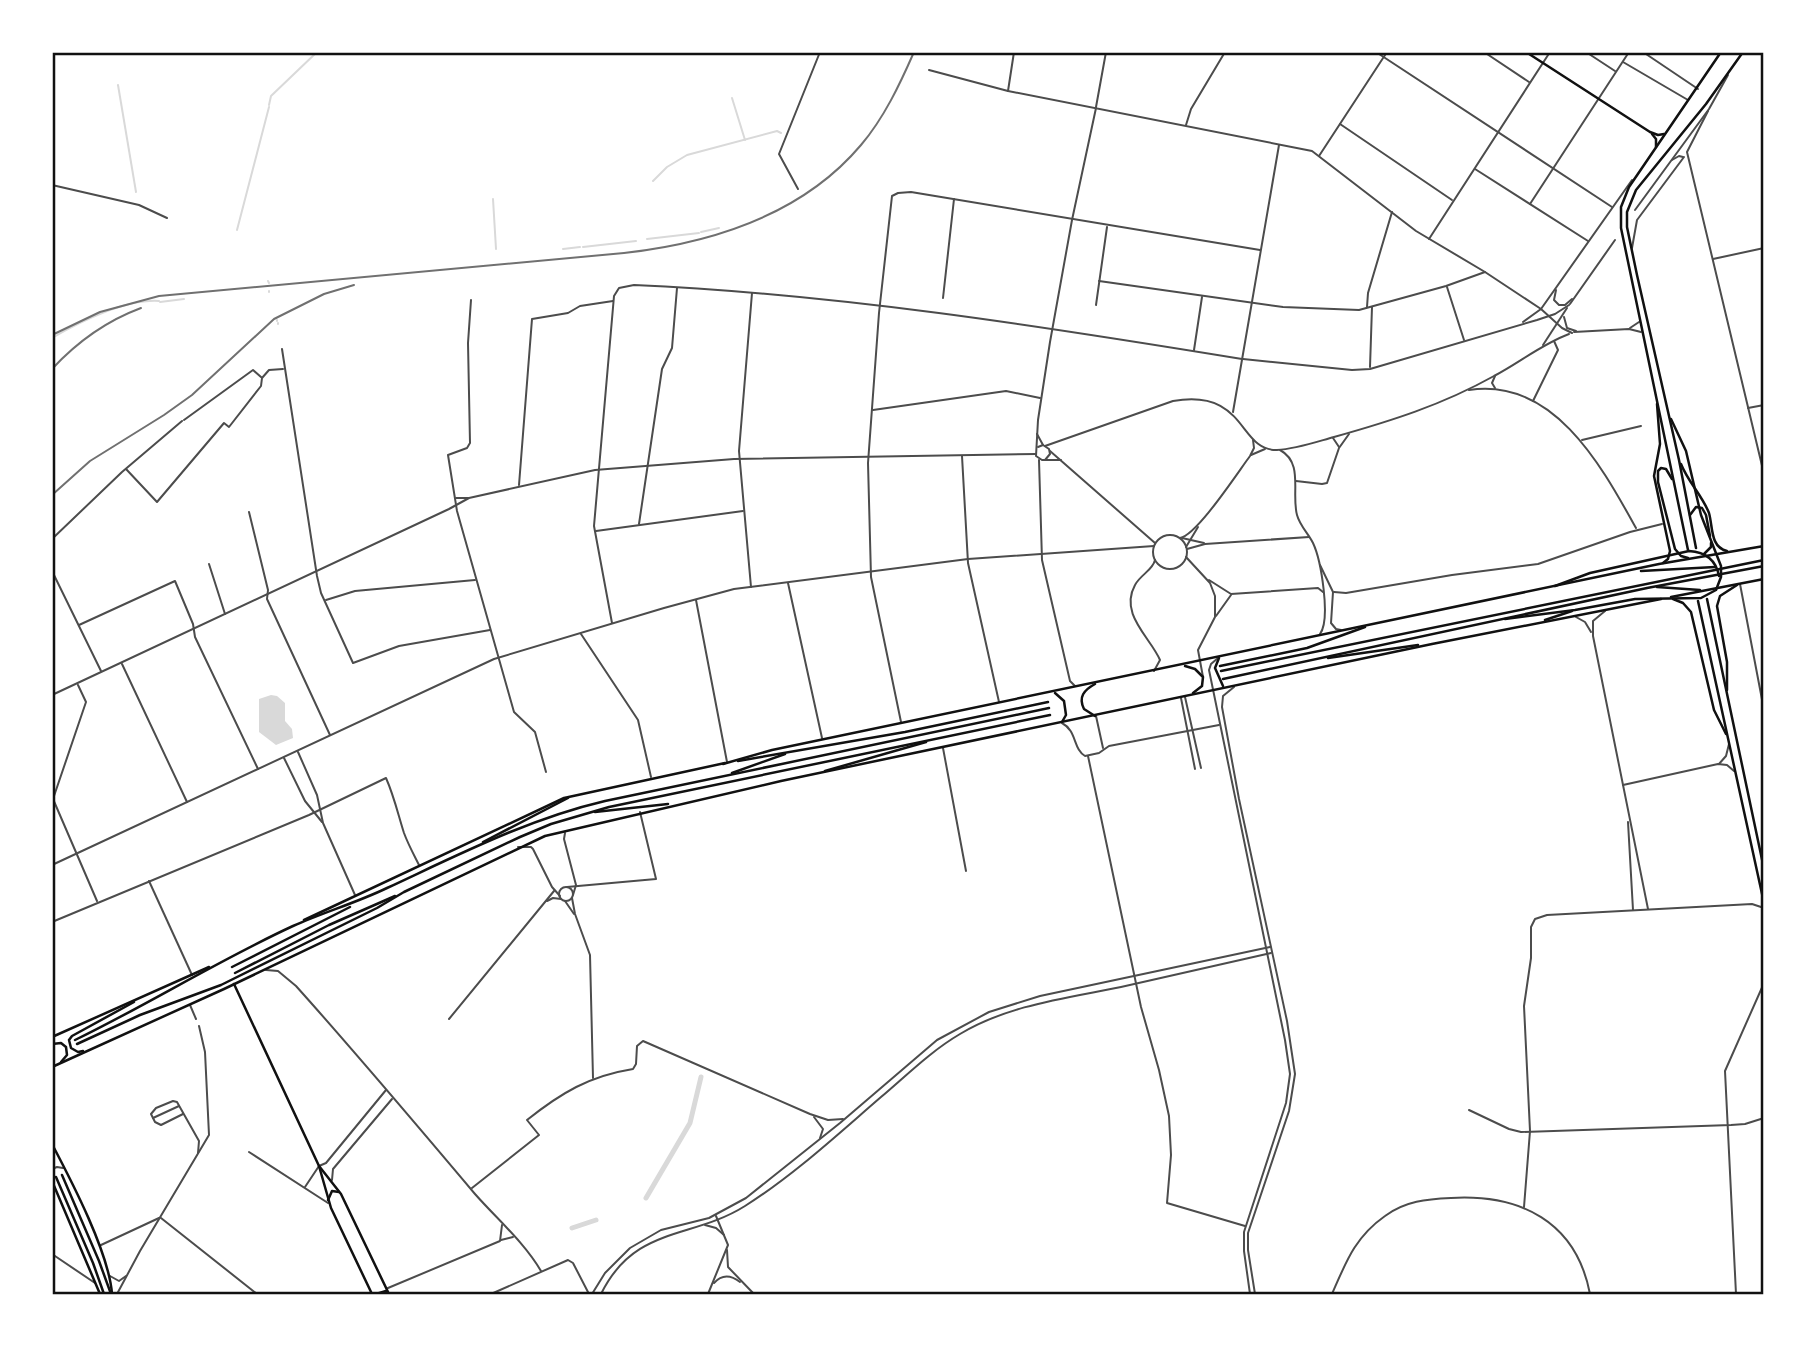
<svg xmlns="http://www.w3.org/2000/svg" width="1816" height="1347" viewBox="0 0 1816 1347" font-family="Montserrat,sans-serif">
	<style>
		.water { fill: #d9d9d9 }
		.lines { fill: none; stroke-linecap: round; stroke-linejoin: round }
		.stream { stroke: #d9d9d9; stroke-width: 2 }
		.river { stroke: #d9d9d9; stroke-width: 5 }
		.minor { stroke: #4c4c4c; stroke-width: 2 }
		.tertiary { stroke: #4c4c4c; stroke-width: 2 }
		.secondary { stroke: #111; stroke-width: 2.5 }
		.primary { stroke: #111; stroke-width: 2.5 }
		.rail { stroke: #707070; stroke-width: 2 }
		.neatline { fill: none; stroke: #111; stroke-width: 2.5 }
	</style>
	<rect width="100%" height="100%" fill="#fff"/>
	<path class="water" d="M271,695L277,696L285,703V721L292,729L293,738L276,745L259,732V699Z"/>
	<g class="lines">
		<g class="stream">
			<path d="M118,85L136,192"/>
			<path d="M732,98L745,140"/>
			<path d="M269,105L271,96L317,52"/>
			<path d="M653,181L667,167L687,155L777,131L781,133"/>
			<path d="M493,199L496,249"/>
			<path d="M237,230L269,107"/>
			<path d="M701,232L719,228"/>
			<path d="M647,239L699,233"/>
			<path d="M583,247L636,241"/>
			<path d="M563,249L580,247"/>
			<path d="M268,281L269,283"/>
			<path d="M269,291V292"/>
			<path d="M160,302L184,299"/>
			<path d="M277,320V321"/>
			<path d="M278,323V324"/>
			<path d="M52,338C81,321 126,299 159,301"/>
		</g>
		<g class="river">
			<path d="M646,1198L690,1123L701,1077"/>
			<path d="M572,1228L596,1220"/>
		</g>
		<g class="minor">
			<path d="M888,52H895"/>
			<path d="M1376,52L1612,207"/>
			<path d="M1484,52L1529,82"/>
			<path d="M1586,52L1615,71"/>
			<path d="M1643,52L1698,89"/>
			<path d="M1623,62L1688,100"/>
			<path d="M929,70L1008,91"/>
			<path d="M1096,107L1106,52"/>
			<path d="M1708,111L1687,152L1764,474"/>
			<path d="M1340,124L1452,200"/>
			<path d="M1186,125L1191,109L1225,52"/>
			<path d="M1319,156L1387,52"/>
			<path d="M1672,160L1679,156L1683,157"/>
			<path d="M1475,169L1588,241"/>
			<path d="M52,185L139,205L167,218"/>
			<path d="M798,189L779,154L820,52"/>
			<path d="M1530,204L1629,52"/>
			<path d="M1429,239L1550,52"/>
			<path d="M1632,248L1637,220L1684,157"/>
			<path d="M1713,259L1764,248"/>
			<path d="M1099,281L1283,307L1359,310L1446,286L1485,272"/>
			<path d="M1447,287L1464,340"/>
			<path d="M943,298L954,199"/>
			<path d="M471,300L468,343L470,443L467,448L448,455L457,511L514,712L535,732L546,772"/>
			<path d="M1096,305L1107,227"/>
			<path d="M1367,307L1368,293L1392,212"/>
			<path d="M282,349L317,576L321,593L353,663L399,646L490,630"/>
			<path d="M1194,350L1202,297"/>
			<path d="M1370,367L1372,307"/>
			<path d="M1495,376L1492,383L1495,388"/>
			<path d="M1469,390C1554,377 1602,467 1636,528"/>
			<path d="M1533,401L1558,350L1554,341"/>
			<path d="M1748,408L1764,405"/>
			<path d="M873,410L1006,391L1040,398"/>
			<path d="M184,420L253,370L261,377"/>
			<path d="M1582,440L1641,426"/>
			<path d="M1251,455L1265,449"/>
			<path d="M962,456L968,563L999,702"/>
			<path d="M126,469L157,502L224,423L229,427L261,386L262,378L269,370L283,369"/>
			<path d="M519,485L532,319L568,313L580,306L613,301"/>
			<path d="M456,498H468"/>
			<path d="M249,512L268,590L267,599L330,735"/>
			<path d="M639,524L662,369L672,348L677,288"/>
			<path d="M596,531L743,511"/>
			<path d="M1180,538C1197,535 1238,472 1250,456L1254,448L1253,440"/>
			<path d="M1182,538L1204,543"/>
			<path d="M52,539L122,472L182,421"/>
			<path d="M1186,547L1198,527"/>
			<path d="M1187,549L1205,544L1309,537"/>
			<path d="M209,564L225,614"/>
			<path d="M52,571L101,671"/>
			<path d="M1209,580L1231,594L1318,588L1323,592"/>
			<path d="M788,583L822,738"/>
			<path d="M751,587L739,451L752,293"/>
			<path d="M1334,592L1346,593L1452,575L1538,564L1630,532L1662,524"/>
			<path d="M326,600L355,591L475,580"/>
			<path d="M696,600L727,762"/>
			<path d="M1216,616L1231,595"/>
			<path d="M612,623L594,526L614,296L619,288L634,285C838,294 1040,326 1242,359"/>
			<path d="M79,625L175,581L193,624L195,637L258,769"/>
			<path d="M581,634L638,720L651,777"/>
			<path d="M122,664L187,802"/>
			<path d="M78,685L86,702L53,799L97,901"/>
			<path d="M1185,697L1201,768"/>
			<path d="M1181,698L1195,769"/>
			<path d="M1096,716L1103,748"/>
			<path d="M901,722L871,577L868,463L879,313L892,196L898,193L911,192L1260,250"/>
			<path d="M1062,723C1077,731 1073,749 1085,756L1099,753L1109,746L1219,725"/>
			<path d="M943,748L966,871"/>
			<path d="M1088,756L1141,1007L1159,1070L1169,1116L1171,1155L1167,1203L1245,1226"/>
			<path d="M1719,764L1726,756L1729,744"/>
			<path d="M1623,785L1718,764L1727,765L1734,771"/>
			<path d="M565,833L564,839L576,885L573,895"/>
			<path d="M518,847H531L533,849L552,887L560,896"/>
			<path d="M149,881L192,975"/>
			<path d="M567,887L656,879L640,812"/>
			<circle cx="566" cy="894" r="7"/>
			<path d="M572,898L575,914L590,955L593,1078"/>
			<path d="M547,901L553,898L561,899"/>
			<path d="M565,901L574,914"/>
			<path d="M52,922L309,815L386,778C394,796 398,814 404,833C408,844 414,855 419,865"/>
			<path d="M449,1019L554,891"/>
			<path d="M1469,1110L1509,1129L1521,1132L1731,1125L1745,1124L1764,1118"/>
			<path d="M183,1114L161,1125L155,1122L151,1114L156,1108L173,1101L177,1102L199,1141L198,1153"/>
			<path d="M814,1117L823,1129L820,1138"/>
			<path d="M153,1118L179,1106"/>
			<path d="M249,1152L328,1203"/>
			<path d="M332,1180L333,1169L392,1099"/>
			<path d="M305,1187L319,1166L326,1163L386,1090"/>
			<path d="M472,1188L539,1135L527,1120C561,1093 589,1076 633,1069L636,1064L637,1046L643,1041L810,1114L828,1120L843,1119"/>
			<path d="M501,1240L513,1237"/>
			<path d="M101,1245L159,1218"/>
			<path d="M727,1250L728,1267L754,1294"/>
			<path d="M714,1283C722,1274 731,1275 740,1282"/>
			<path d="M1736,1294L1725,1071L1764,983"/>
		</g>
		<g class="tertiary">
			<path d="M1014,52L1008,91L1312,151L1416,231L1485,272L1541,309L1562,328L1572,333"/>
			<path d="M1635,210L1709,109L1728,75"/>
			<path d="M1556,290L1554,300L1559,305H1565L1572,299"/>
			<path d="M1570,304L1615,240"/>
			<path d="M1564,317L1567,328L1576,331"/>
			<path d="M1523,322L1541,309L1632,180"/>
			<path d="M1630,328L1639,322"/>
			<path d="M1574,332L1629,329L1641,332"/>
			<path d="M1543,345L1567,308"/>
			<path d="M1243,359L1352,370L1370,369L1537,320L1555,314L1569,305"/>
			<path d="M1233,412L1279,145"/>
			<path d="M1037,434L1043,445"/>
			<path d="M1333,438L1339,447"/>
			<path d="M1045,446L1173,401C1247,388 1238,451 1277,450C1296,449 1316,442 1334,437C1391,421 1442,405 1494,376C1519,363 1542,344 1569,334"/>
			<path d="M1038,447L1043,445L1049,449L1050,454L1045,460"/>
			<path d="M1280,450C1304,463 1291,493 1297,515C1300,526 1308,533 1313,543C1321,560 1331,619 1320,634"/>
			<path d="M1050,451L1155,543"/>
			<path d="M1039,460L1042,560L1070,681L1075,686"/>
			<path d="M1061,460H1042L1036,456L1038,420L1050,342L1072,220L1096,108"/>
			<path d="M1296,481L1322,484L1327,483L1339,448L1349,434"/>
			<circle cx="1170" cy="552" r="17"/>
			<path d="M1186,557L1210,583L1215,596V617L1198,650L1203,677"/>
			<path d="M1320,565L1333,592L1331,623L1336,629L1341,630"/>
			<path d="M1740,584L1764,710"/>
			<path d="M1605,611L1593,621V636L1648,909"/>
			<path d="M1576,617L1585,622L1591,632"/>
			<path d="M1218,658L1211,664L1209,670L1285,1040L1290,1074L1286,1103L1244,1232V1251L1250,1294"/>
			<path d="M1154,671L1160,660C1150,637 1119,614 1135,585C1140,575 1153,570 1155,560"/>
			<path d="M1234,687L1223,696L1222,707L1239,799L1287,1021L1295,1074L1289,1111L1248,1233V1250L1255,1294"/>
			<path d="M52,695L449,509L469,498L595,470L734,459L1036,454"/>
			<path d="M298,752L317,795L323,823L355,895"/>
			<path d="M284,758L305,801L322,822"/>
			<path d="M1628,822L1633,910"/>
			<path d="M52,865L494,659L664,608L734,589L968,559L1154,546"/>
			<path d="M266,970L278,971L296,986C357,1054 416,1124 475,1194C497,1219 524,1242 541,1271"/>
			<path d="M190,1005L196,1019"/>
			<path d="M52,1169L57,1167L63,1168"/>
			<path d="M1524,1207L1530,1131L1524,1006L1531,958V927L1535,919L1547,915L1752,904L1764,908"/>
			<path d="M161,1218L257,1294"/>
			<path d="M705,1225L716,1228L724,1235"/>
			<path d="M52,1254L95,1283"/>
			<path d="M110,1276L119,1281L126,1276"/>
			<path d="M388,1288L500,1241L502,1225"/>
			<path d="M117,1294L140,1251L209,1135L205,1052L199,1026"/>
			<path d="M491,1294L568,1260L573,1263L589,1294"/>
			<path d="M592,1294L605,1273L630,1248L661,1230L709,1218L746,1198L840,1123L937,1040L989,1012L1040,996L1270,947"/>
			<path d="M601,1294C635,1225 691,1240 745,1206C794,1175 838,1134 881,1097C907,1075 931,1051 960,1034C1008,1005 1067,998 1121,987C1171,976 1221,964 1271,953"/>
			<path d="M708,1294L728,1245L716,1216"/>
			<path d="M1332,1294C1346,1262 1355,1237 1385,1216C1405,1201 1427,1199 1451,1198C1520,1194 1576,1221 1590,1294"/>
		</g>
		<g class="secondary">
			<path d="M1526,52L1650,132L1658,135L1664,134"/>
			<path d="M1652,134L1656,139V147"/>
			<path d="M1657,404L1660,444L1654,476L1670,551L1668,559L1663,563"/>
			<path d="M1681,464C1688,482 1702,495 1709,513C1713,527 1710,547 1727,551"/>
			<path d="M1672,479L1666,469L1661,468L1658,471V482L1675,549L1681,556L1688,558"/>
			<path d="M1690,515L1696,507L1702,508L1706,515L1710,536"/>
			<path d="M1704,554L1711,547V543"/>
			<path d="M1641,571L1715,567"/>
			<path d="M1555,586L1590,573L1689,551C1705,552 1716,560 1719,576"/>
			<path d="M1657,587L1700,590"/>
			<path d="M1671,597L1764,579"/>
			<path d="M1673,599L1683,603L1691,612L1714,710L1726,734"/>
			<path d="M1545,620L1572,611"/>
			<path d="M1219,658L1215,668L1223,686"/>
			<path d="M1328,658L1418,645"/>
			<path d="M1185,666L1195,669L1203,677L1202,686L1193,693"/>
			<path d="M1220,666L1307,648L1365,627"/>
			<path d="M1727,690V662L1717,606L1720,596L1737,585"/>
			<path d="M1055,693L1064,701L1066,715L1062,722"/>
			<path d="M1095,716L1084,709C1078,697 1084,690 1095,684"/>
			<path d="M738,761L905,732L1048,702"/>
			<path d="M723,764L772,750L1659,564L1764,546"/>
			<path d="M825,771L926,742"/>
			<path d="M732,773L785,754"/>
			<path d="M595,812L668,804"/>
			<path d="M483,842L568,798"/>
			<path d="M304,920L564,798L725,763"/>
			<path d="M234,984L319,1166L331,1208L372,1294"/>
			<path d="M52,1037L209,967"/>
			<path d="M52,1044L61,1043L66,1047L67,1055L61,1062"/>
			<path d="M83,1051L78,1052L71,1048L69,1040L72,1036L134,1002"/>
			<path d="M52,1067L224,989L545,836L781,781L1432,644L1661,599"/>
			<path d="M52,1144C72,1182 109,1253 112,1294"/>
			<path d="M319,1166L341,1194L389,1294"/>
			<path d="M62,1175L99,1261L111,1294"/>
			<path d="M56,1177L93,1263L104,1294"/>
			<path d="M52,1181L100,1294"/>
			<path d="M328,1200L332,1191L339,1192"/>
			<path d="M376,1294L386,1291"/>
		</g>
		<g class="primary">
			<path d="M1696,548L1679,460L1637,275L1627,227V212L1636,190L1706,104L1743,52"/>
			<path d="M1688,550L1621,228V207L1629,187L1721,52"/>
			<path d="M1707,599L1764,869"/>
			<path d="M1698,601L1764,903"/>
			<path d="M1505,619L1575,610L1635,599L1701,598L1716,590L1721,577V566L1701,515L1686,451L1671,419"/>
			<path d="M1221,671L1764,560"/>
			<path d="M1223,679L1647,588L1764,566"/>
			<path d="M232,967L350,907"/>
			<path d="M235,973L329,925L395,896"/>
			<path d="M75,1040C149,1004 219,960 293,926C324,912 356,903 387,888C458,855 528,819 605,801L1049,708"/>
			<path d="M77,1044L140,1015L221,985L377,908L404,892L520,837L551,824L609,807L1050,715"/>
		</g>
		<g class="rail">
			<path d="M52,335L100,312L159,296L624,253C712,243 802,215 861,145C884,118 900,84 914,52"/>
			<path d="M52,369C77,342 106,321 141,308"/>
			<path d="M52,495L90,461L164,415L192,395L274,319L324,294L354,285"/>
		</g>
	</g>
	<rect width="1816" height="1347" fill="none" stroke="#ffffff" stroke-width="108"/>
	<rect x="54" y="54" width="1708" height="1239" class="neatline"/>
</svg>
